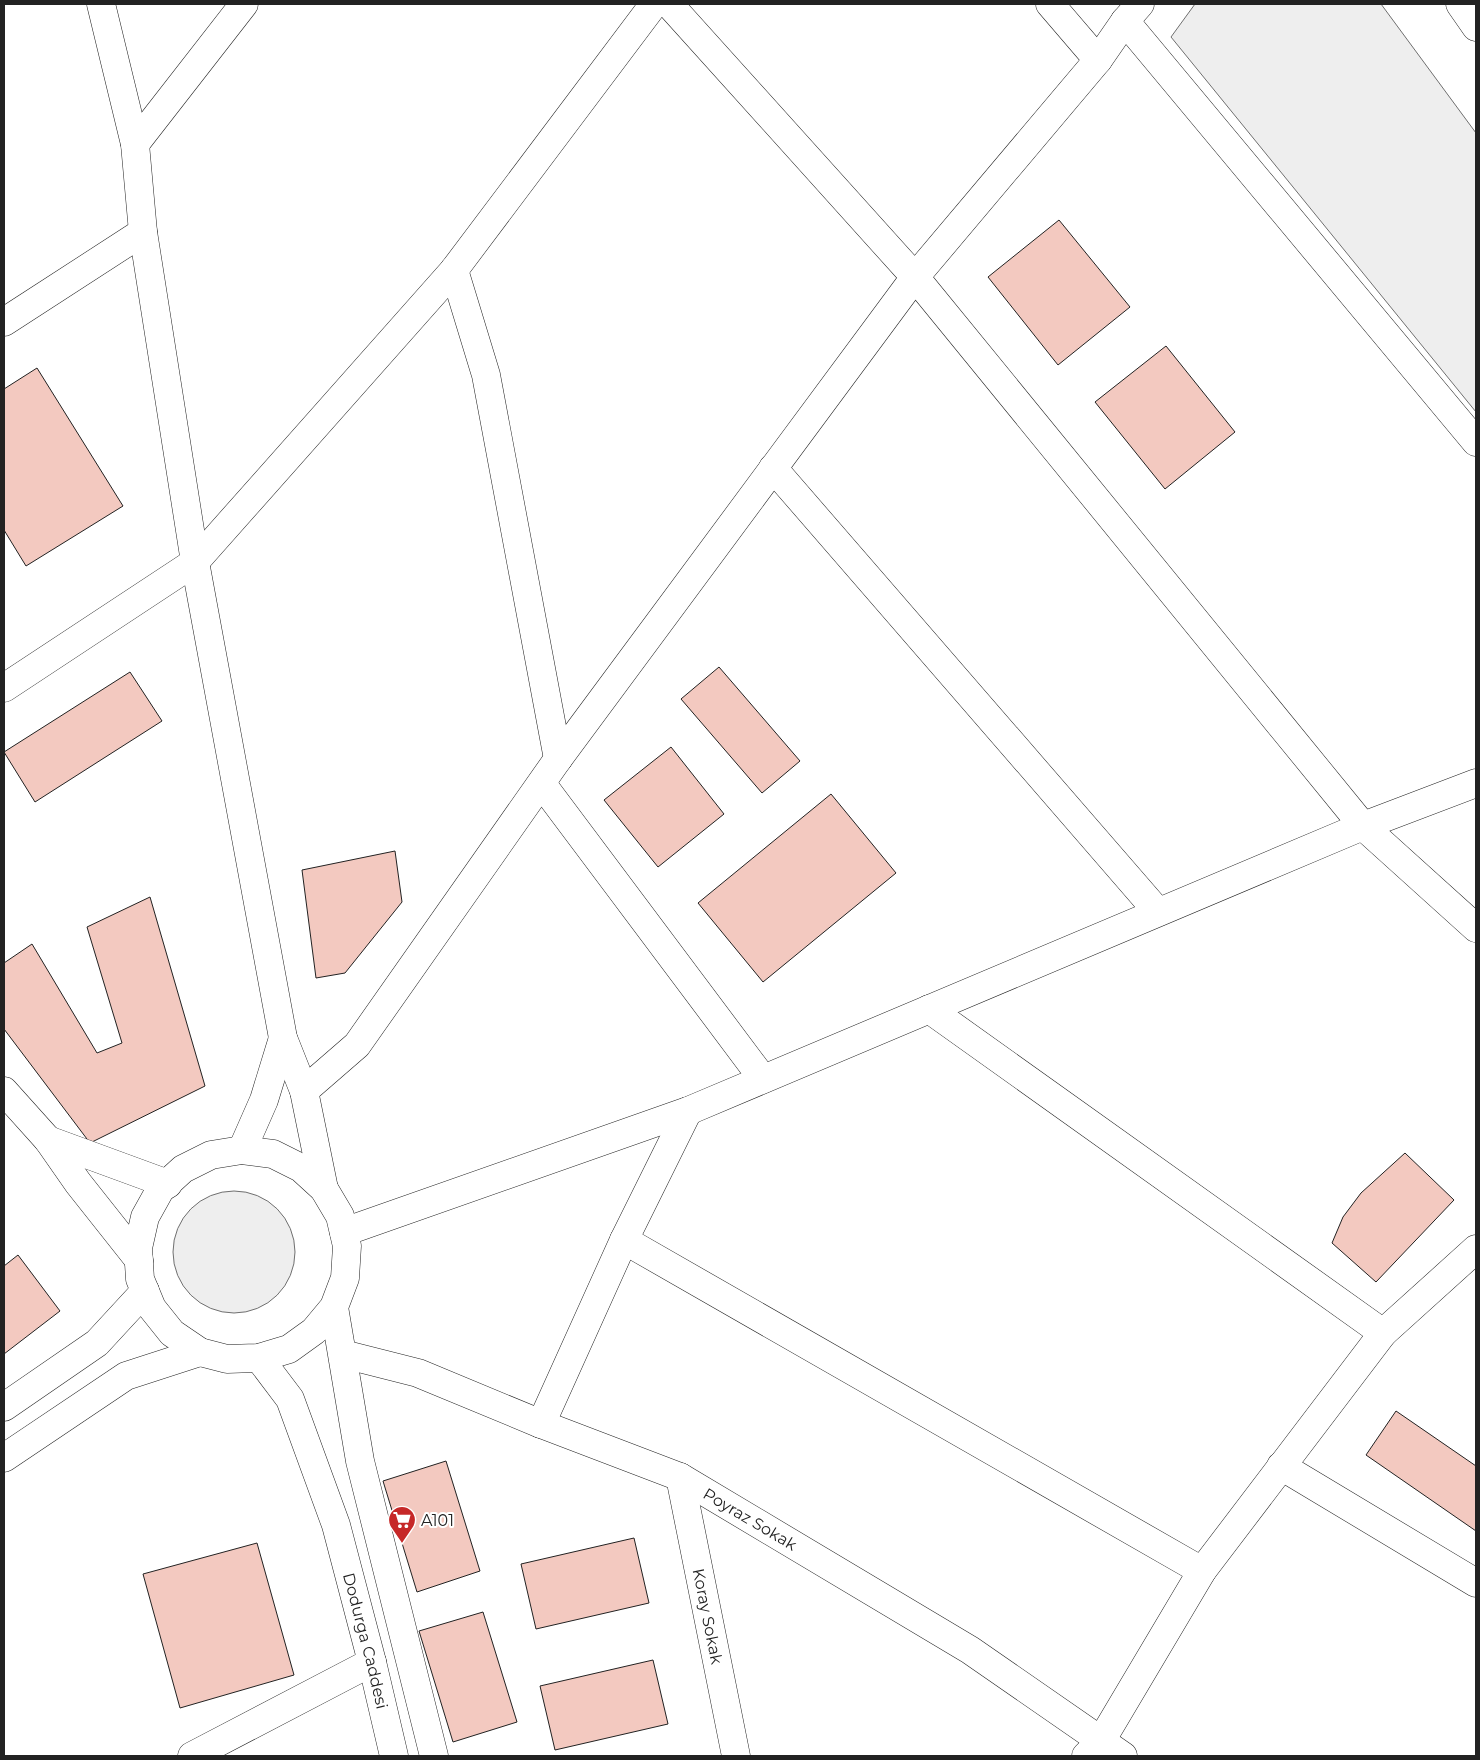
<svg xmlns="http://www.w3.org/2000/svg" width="1480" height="1760" viewBox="0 0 1480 1760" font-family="Montserrat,sans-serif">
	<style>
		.green { fill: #eee; stroke: #6f6f6f }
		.building { fill: #f3c9c0; stroke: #222 }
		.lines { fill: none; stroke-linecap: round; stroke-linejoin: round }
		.minor-casing { stroke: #222; stroke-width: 29 }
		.minor { stroke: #fff; stroke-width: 28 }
		.labels { text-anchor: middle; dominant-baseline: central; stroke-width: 4; stroke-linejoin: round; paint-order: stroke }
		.street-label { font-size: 16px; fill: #222; stroke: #fff }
		.poi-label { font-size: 16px; fill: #222; stroke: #fff; text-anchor: start }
	</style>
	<rect width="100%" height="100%" fill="#fff"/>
	<g class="green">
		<path d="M1195,4H1381L1476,133V412L1171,37Z"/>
		<circle cx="234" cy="1252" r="61"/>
	</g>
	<g class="building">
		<path d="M1059,220L1130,307L1058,365L988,277Z"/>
		<path d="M1166,346L1235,432L1165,489L1095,402Z"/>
		<path d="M37,368L123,506L26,566L4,530V389Z"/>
		<path d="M719,667L800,761L762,793L681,699Z"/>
		<path d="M130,672L162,721L35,802L4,752Z"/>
		<path d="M671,747L724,814L658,867L604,800Z"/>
		<path d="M831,794L896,873L763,982L698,903Z"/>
		<path d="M395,851L402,902L345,973L316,978L302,870Z"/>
		<path d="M150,897L205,1086L90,1143L4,1029V963L32,944L97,1053L122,1043L87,927Z"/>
		<path d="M1405,1153L1454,1200L1376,1282L1332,1243L1343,1217L1361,1193Z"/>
		<path d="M18,1255L60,1311L4,1354V1266Z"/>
		<path d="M1396,1411L1476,1466V1531L1366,1455Z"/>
		<path d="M446,1461L480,1571L417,1592L383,1481Z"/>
		<path d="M634,1538L649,1603L536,1629L521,1564Z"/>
		<path d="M257,1543L294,1675L180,1708L143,1574Z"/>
		<path d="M483,1612L517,1722L453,1742L419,1631Z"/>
		<path d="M653,1660L668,1724L555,1750L540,1686Z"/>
	</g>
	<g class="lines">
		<defs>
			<g id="minor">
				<path d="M101,4L135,144L143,232L195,562L283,1038L304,1091L324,1189"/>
				<path d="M669,4L915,277L1363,826L1476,928"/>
				<path d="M1050,4L1098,60"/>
				<path d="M1460,4L1476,27"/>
				<path d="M1125,21L1476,442"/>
				<path d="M135,144L244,4"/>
				<path d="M454,270L486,375L558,759"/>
				<path d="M4,322L143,232"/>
				<path d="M773,468L1158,912"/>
				<path d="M4,688L195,562L454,270L654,4"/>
				<path d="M542,784L763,1079"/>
				<path d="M929,1009L1383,1333"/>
				<path d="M4,1091L48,1140L78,1183L139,1260"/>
				<path d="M304,1091L357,1045L558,759L915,277L1098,60L1125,21L1140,4"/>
				<path d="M48,1140L168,1184"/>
				<path d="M242,1150L264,1100L283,1038"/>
				<path d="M344,1232L688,1111L1363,826L1476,783"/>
				<path d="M624,1240L1202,1571"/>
				<path d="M334,1307L314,1331L289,1349L259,1358L227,1359L200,1352L172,1333L152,1308L140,1279L138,1248L145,1217L160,1190L183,1169L211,1155L242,1150L273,1154L301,1168L324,1189L340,1216L347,1246L345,1278L334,1307L360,1461L434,1756"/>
				<path id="s1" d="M343,1354L418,1373L541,1424L680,1477L970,1650L1123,1756"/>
				<path id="s2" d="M259,1358L290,1399L336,1525L372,1662L394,1756"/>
				<path d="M4,1407L97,1343L145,1291"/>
				<path d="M541,1424L624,1240L688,1111"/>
				<path d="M4,1458L126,1376L200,1352"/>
				<path d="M1281,1466L1476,1583"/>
				<path id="s3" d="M680,1477L736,1756"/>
				<path d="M192,1756L372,1662"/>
				<path d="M1086,1756L1101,1741L1202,1571L1383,1333L1476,1249"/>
			</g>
		</defs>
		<use href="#minor" class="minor-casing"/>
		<use href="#minor" class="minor"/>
	</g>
	<defs>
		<symbol id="supermarket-pin" viewBox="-11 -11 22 30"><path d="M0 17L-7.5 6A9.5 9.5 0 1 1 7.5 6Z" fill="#c62828" stroke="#fff"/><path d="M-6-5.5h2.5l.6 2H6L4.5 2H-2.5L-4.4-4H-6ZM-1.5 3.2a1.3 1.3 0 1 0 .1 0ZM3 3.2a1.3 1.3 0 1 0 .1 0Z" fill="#fff"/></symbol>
	</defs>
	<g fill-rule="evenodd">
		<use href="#supermarket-pin" x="386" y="1504" width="32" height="43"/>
	</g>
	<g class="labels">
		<g class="street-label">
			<text stroke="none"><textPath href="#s1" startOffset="441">Poyraz Sokak</textPath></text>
			<text stroke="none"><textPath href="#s3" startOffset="142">Koray Sokak</textPath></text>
			<text stroke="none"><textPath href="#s2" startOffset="305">Dodurga Caddesi</textPath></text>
		</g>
		<g class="poi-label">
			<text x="421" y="1520">A101</text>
		</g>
	</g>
	<rect width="1480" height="1760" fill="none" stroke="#222222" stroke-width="10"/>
</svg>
